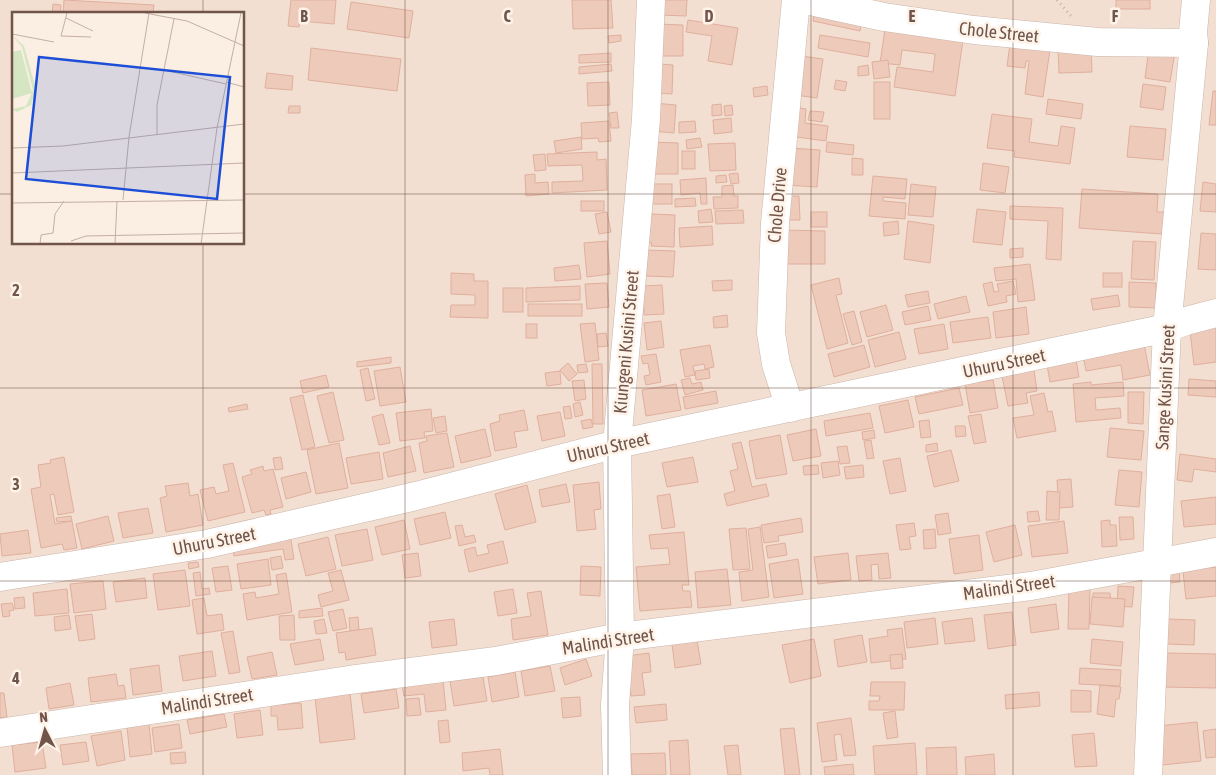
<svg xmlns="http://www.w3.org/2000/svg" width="1216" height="775" viewBox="0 0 1216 775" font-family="'Asap Condensed',sans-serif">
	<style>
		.residential { fill: #f2dfd1; fill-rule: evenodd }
		.building { fill: #eecabb; stroke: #e0af9d }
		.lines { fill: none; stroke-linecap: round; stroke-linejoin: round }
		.minor-casing { stroke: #cbb5aa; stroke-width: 29 }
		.path { stroke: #d3ad9f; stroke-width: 3; stroke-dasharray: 1 4; stroke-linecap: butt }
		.minor { stroke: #fff; stroke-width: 28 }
		.grid { fill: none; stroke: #71544a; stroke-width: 1; stroke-opacity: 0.55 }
		.labels { text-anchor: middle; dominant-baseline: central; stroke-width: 5; stroke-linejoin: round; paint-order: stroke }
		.street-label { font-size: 18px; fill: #71544a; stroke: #fef3e8 }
		.inset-road { fill: none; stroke: #c4b0a5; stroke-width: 1 }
		.view { fill: #1d4ed8; fill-opacity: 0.15; stroke: #1d4ed8; stroke-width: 2.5 }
		.inset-edge { fill: none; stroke: #71544a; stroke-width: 2.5 }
		.grid-label { font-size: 16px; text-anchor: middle; font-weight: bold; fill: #71544a; stroke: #fef3e8; stroke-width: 5; stroke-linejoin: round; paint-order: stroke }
	</style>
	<rect width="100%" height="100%" fill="#fbeee2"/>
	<path class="residential" d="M0,0H1216V775H0ZM14,14H244V244H14Z"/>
	<g class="building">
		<path d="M64,0L154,5L153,14H63Z"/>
		<path d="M291,0H336L334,24L300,21L299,27L288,26Z"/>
		<path d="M572,0H611L613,28L573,29Z"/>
		<path d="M661,0H687L686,16L660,15Z"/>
		<rect x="1116" y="0" width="34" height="9"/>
		<path d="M351,2L413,11L409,38L347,29Z"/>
		<path d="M53,4L61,5L60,14H52Z"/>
		<path d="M815,10L862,21L860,31L813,21Z"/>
		<path d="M688,20L738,28L732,65L708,61L712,36L686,32Z"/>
		<path d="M658,24L683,25V56H657Z"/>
		<path d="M885,29L963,40L955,96L894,87L897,67L933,72L935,54L902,50L900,65L880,63Z"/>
		<path d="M621,35V41L609,43L608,36Z"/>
		<path d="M820,35L870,43L868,57L818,48Z"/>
		<path d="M1011,37L1051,43L1043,97L1025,94L1029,61H1026L1025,68L1007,66Z"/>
		<path d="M1091,47L1092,72L1059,73L1058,48Z"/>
		<path d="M311,48L401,59L397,91L308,80Z"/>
		<path d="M1149,48L1175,52L1170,82L1145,78Z"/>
		<path d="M611,53V62L579,63V55Z"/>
		<path d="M801,56L823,59L817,98L795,95Z"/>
		<path d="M888,60L890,77L874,79L872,62Z"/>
		<path d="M611,64L612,71L579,74V67Z"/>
		<path d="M660,64L673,65L672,94L658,93Z"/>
		<path d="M868,65L869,75L858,76V67Z"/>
		<path d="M267,73L293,76L292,90L265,88Z"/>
		<path d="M836,80L847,82L845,91L834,89Z"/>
		<path d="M609,82L610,105L588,106L587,83Z"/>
		<rect x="874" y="82" width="16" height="37"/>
		<path d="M1143,84L1166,87L1163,110L1140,107Z"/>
		<path d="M767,86L768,95L754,97L753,88Z"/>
		<path d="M1213,91H1216V125H1209Z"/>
		<path d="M1048,99L1083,104L1081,119L1046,114Z"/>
		<path d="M654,103L676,105L674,133L652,131Z"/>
		<path d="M721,104L722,115L712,116V105Z"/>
		<path d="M732,105L733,115L725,116L724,106Z"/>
		<path d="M289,106H300V113H288Z"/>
		<path d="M793,107L806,109L805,123L828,126L826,141L789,136Z"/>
		<path d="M810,111L824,112L822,122L808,120Z"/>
		<path d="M617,112L619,128H611L609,113Z"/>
		<path d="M992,114L1032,119L1029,142L1058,146L1061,126L1075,128L1070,164L1014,157L1015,151L987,148Z"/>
		<path d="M731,118L732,132L714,134L713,120Z"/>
		<path d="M609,121L611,141L599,142L598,138L582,139L581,123Z"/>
		<path d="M695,121L696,132L679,133V122Z"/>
		<path d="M1130,126L1166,129L1163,160L1127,157Z"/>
		<path d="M581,137L582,149L556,153L554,141Z"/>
		<path d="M700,138L702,147L687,149L686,140Z"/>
		<path d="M649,142L678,143V174H648Z"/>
		<path d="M827,142L854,145L853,155L826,152Z"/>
		<path d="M735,143L736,170L710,171L708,144Z"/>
		<path d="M790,148L820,150L817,187L786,185Z"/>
		<rect x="682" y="151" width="13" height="18"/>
		<path d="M597,152V160L606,159L607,190L552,193V182L583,181L582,165L548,166L547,154Z"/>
		<path d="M545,154L546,170L535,171L533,155Z"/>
		<path d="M852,158L863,159V175H852Z"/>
		<path d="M983,163L1009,167L1005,193L980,190Z"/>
		<path d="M738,173L739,183L731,184L729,174Z"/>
		<path d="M535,174V183L548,182L549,194L526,196L525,175Z"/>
		<path d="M726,175L727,182L716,183V176Z"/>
		<path d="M873,176L907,179L905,199L883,197V201L906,203L905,219L869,216Z"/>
		<path d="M706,178L707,204H701L700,193L681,195L680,180Z"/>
		<path d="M1203,182L1216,184V212L1200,211Z"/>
		<rect x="650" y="184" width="22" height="20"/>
		<path d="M911,184L936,187L933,217L908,215Z"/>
		<path d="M733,185L734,196H738V208L714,209L713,197H722V186Z"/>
		<path d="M1082,189L1158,194L1157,212H1164L1162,234L1079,228Z"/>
		<path d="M783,196H799L800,220H783Z"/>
		<path d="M695,198L696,206L675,207V199Z"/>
		<rect x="581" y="201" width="23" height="10"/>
		<path d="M1010,206L1063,208L1061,260L1046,259L1048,221L1010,219Z"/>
		<path d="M711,209L713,222L699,223L698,211Z"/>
		<path d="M977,209L1006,212L1002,245L973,242Z"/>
		<path d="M743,210L744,223L716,224L715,211Z"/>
		<path d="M607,212L611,232L599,234L595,214Z"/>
		<rect x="811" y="212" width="16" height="15"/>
		<path d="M652,214L675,215L674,247L651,246L652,243H646L647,217H652Z"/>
		<path d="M898,221L899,234L884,236L883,223Z"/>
		<path d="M908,221L934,225L930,263L904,259Z"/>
		<path d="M712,226L713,245L680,247L679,228Z"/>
		<path d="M783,230L825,231V264H783Z"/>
		<path d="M1201,233L1216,234V270L1198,269Z"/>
		<path d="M607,241L610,274L587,277L584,243Z"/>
		<path d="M1133,241L1156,242L1154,280L1131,279Z"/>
		<path d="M1023,248V257L1010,258V249Z"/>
		<path d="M648,250L675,251L673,277L646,276Z"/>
		<path d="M1030,264L1035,300L1018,302L1016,279L996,281L994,268Z"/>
		<path d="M579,265L581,279L555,281L554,268Z"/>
		<path d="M451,273L474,274V281H488V318L450,317L451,305H475V295L451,294Z"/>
		<rect x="1103" y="273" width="19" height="14"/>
		<path d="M839,278L842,294L836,295L848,343L827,349L811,285Z"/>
		<path d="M732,280V290L713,291L712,281Z"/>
		<path d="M1013,281L1016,294L1006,296L1007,302L988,306L983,284L992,282L994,292L999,291L997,284Z"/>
		<path d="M1129,282L1156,283V308L1129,307Z"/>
		<path d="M607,283L609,307L587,309L585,284Z"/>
		<path d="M662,285L664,314L644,315L643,286Z"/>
		<path d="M580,286V300L526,302V288Z"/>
		<rect x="503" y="288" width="20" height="24"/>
		<path d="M928,291L930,303L908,307L905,295Z"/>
		<path d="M1118,295L1120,306L1093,310L1091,299Z"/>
		<path d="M966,296L970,312L938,319L934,304Z"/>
		<rect x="528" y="304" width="54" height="12"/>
		<path d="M886,305L893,330L867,337L860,312Z"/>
		<path d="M928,306L931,320L905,325L902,312Z"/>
		<path d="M1026,307L1029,334L996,338L993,312Z"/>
		<path d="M854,311L862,342L852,345L843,314Z"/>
		<path d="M727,315L728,327L714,328L713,317Z"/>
		<path d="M988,317L991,338L953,343L950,322Z"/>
		<path d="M661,321L664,347L647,350L644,323Z"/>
		<path d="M595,323L599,360L585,362L580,324Z"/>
		<rect x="526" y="324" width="11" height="14"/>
		<path d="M944,324L948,349L919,354L914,329Z"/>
		<path d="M1216,327V362L1194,365L1190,331Z"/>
		<path d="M899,332L906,359L875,367L868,340Z"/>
		<path d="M606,333L608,346L598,347L597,334Z"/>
		<path d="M1144,344L1150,375L1123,380L1121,365L1086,371L1083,355Z"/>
		<path d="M710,345L714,367L705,369L704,364L693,366L695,375L685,377L680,350Z"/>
		<path d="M864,345L870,367L834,377L828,354Z"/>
		<path d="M1075,353L1079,377L1050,382L1046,359Z"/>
		<path d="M656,354L661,382L646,385L644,376L650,375L648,363L643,364L641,356Z"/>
		<path d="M391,357V363L357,367V362Z"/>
		<path d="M568,363L577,374L569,381L560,370Z"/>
		<path d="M586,364L588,372L578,373L577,365Z"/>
		<path d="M592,364H602L603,424H593Z"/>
		<path d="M400,367L406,402L380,406L374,371Z"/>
		<path d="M368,368L375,399L366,401L360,370Z"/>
		<path d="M709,369L710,378L696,380L695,371Z"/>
		<path d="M1034,370L1037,391L1026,393L1028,403L1008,406L1002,376Z"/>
		<path d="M560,371L561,384L547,386L545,373Z"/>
		<path d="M326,375L329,387L303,393L300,381Z"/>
		<path d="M690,378L692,384L701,382L703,390L685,395L681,380Z"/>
		<path d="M1189,379L1216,381V397L1188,395Z"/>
		<path d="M584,380L586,399L575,401L572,381Z"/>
		<path d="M993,380L998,408L970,413L965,384Z"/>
		<path d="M1091,382V385L1123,382L1124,396L1095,398L1096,410L1120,408L1121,418L1076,422L1073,384Z"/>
		<path d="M676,384L681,410L646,416L642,390Z"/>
		<path d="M959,388L963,405L919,414L915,397Z"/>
		<path d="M716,391L718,403L685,409L683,397Z"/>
		<path d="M333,392L344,440L329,443L317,396Z"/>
		<path d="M1128,392H1144L1143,424L1128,423Z"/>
		<path d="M1044,393L1048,412L1052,411L1056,431L1017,438L1013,418L1034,415L1030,396Z"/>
		<path d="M303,395L315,447L302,450L290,398Z"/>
		<path d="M908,400L914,427L885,433L879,406Z"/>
		<path d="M580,402L583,415L575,417L573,404Z"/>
		<path d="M247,404L248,409L229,412L228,408Z"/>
		<path d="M570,406L572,418L565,419L563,407Z"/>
		<path d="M431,409L433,431L424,432L425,438L400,441L396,413Z"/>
		<path d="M524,410L528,430L514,432L517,447L495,451L490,424L500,421L499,415Z"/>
		<path d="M560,412L565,436L542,441L537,416Z"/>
		<path d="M870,413L873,428L826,436L824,421Z"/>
		<path d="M383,414L390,443L379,445L372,417Z"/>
		<path d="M981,414L986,442L974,444L968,416Z"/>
		<path d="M445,416L447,431L436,433L433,418Z"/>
		<path d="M591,419L593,427L583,429L581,421Z"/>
		<path d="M929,420L931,437L921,438L919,421Z"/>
		<path d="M955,426H965L966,436L956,437Z"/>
		<path d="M1110,428L1144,431L1141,460L1107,457Z"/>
		<path d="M485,429L491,456L461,463L455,436Z"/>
		<path d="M816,429L821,456L793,461L787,435Z"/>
		<path d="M874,430L875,438L863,440L862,432Z"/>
		<path d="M447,433L454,467L424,473L419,443L427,441L426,436Z"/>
		<path d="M780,435L787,474L756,479L749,441Z"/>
		<path d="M871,440L874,458L867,459L864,441Z"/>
		<path d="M741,442L752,487L766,484L769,496L727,506L724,494L735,491L730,471L738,469L732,444Z"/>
		<path d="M339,443L348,488L316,494L307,450Z"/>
		<path d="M937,443L938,451L926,452V445Z"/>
		<path d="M410,446L416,471L388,477L383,453Z"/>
		<path d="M847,446L850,463L840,464L837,447Z"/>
		<path d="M951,450L959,481L934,487L927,456Z"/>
		<path d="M379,452L383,479L351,484L346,458Z"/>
		<path d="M1180,454L1216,459V472L1194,469L1192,482L1177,480Z"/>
		<path d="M64,457L74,512L58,515L54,494L50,495L55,524L72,521L77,548L64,550L62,544L41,548L31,489L41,487L38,465L51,463L50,460Z"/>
		<path d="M281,457L283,469L275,470L273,458Z"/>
		<path d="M693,457L698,482L667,487L662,463Z"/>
		<path d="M900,458L906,491L890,494L883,461Z"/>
		<path d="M838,461L840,475L823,478L821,463Z"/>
		<path d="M233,463L245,512L208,521L200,490L214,487L216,494L229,491L223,465Z"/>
		<path d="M818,465L819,474L804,475L803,466Z"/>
		<path d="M863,465L864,477L846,479L844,467Z"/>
		<path d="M263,466L264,471L273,469L283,507L270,510L271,514L266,515L264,510L252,513L242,477L252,474L250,470Z"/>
		<path d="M1119,470L1142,472L1139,507L1115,505Z"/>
		<path d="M306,472L311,492L286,499L281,478Z"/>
		<path d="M1071,479L1073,507L1059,508L1057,480Z"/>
		<path d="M599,482L601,509L594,510L596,529L577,531L573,485Z"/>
		<path d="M188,483L190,496L198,494L203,525L166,532L160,498L167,496L165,486Z"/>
		<path d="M566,484L570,502L542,507L539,490Z"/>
		<path d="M527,485L536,522L505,530L495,494Z"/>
		<path d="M1047,491L1060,492L1059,520H1046Z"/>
		<path d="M670,494L675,527L662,529L657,496Z"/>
		<path d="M1216,497V524L1184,527L1181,501Z"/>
		<path d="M148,508L153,533L123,538L118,513Z"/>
		<path d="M1038,511L1040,521L1028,522L1027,512Z"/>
		<path d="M445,512L451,538L420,545L414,519Z"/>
		<path d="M948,513L951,533L938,535L935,515Z"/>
		<path d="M71,516L72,521L57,522L56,518Z"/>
		<path d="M108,516L114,541L82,549L76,524Z"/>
		<path d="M1119,517H1133L1134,539L1120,540Z"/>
		<path d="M801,518L803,532L778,536L779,541L764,543L761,525Z"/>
		<path d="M404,520L410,549L382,555L375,527Z"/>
		<path d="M1110,520V525H1116L1117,546L1102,547L1101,521Z"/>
		<path d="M1064,521L1068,553L1032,557L1028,526Z"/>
		<path d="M914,523L916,536L909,537L911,549L900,550L896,525Z"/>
		<path d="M462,525L465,537L474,535L476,542L459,546L455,526Z"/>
		<path d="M1015,525L1022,555L994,562L986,532Z"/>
		<path d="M760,527L769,597L742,601L739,572L753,570L748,529Z"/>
		<path d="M746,528L750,569L733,570L729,529Z"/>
		<path d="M367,529L373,560L342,566L335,535Z"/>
		<path d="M935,529L936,548L924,549L923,530Z"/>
		<path d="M28,530L31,553L2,556L0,534Z"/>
		<path d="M684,532L689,585H682L683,591H690L692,607L640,611L636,567L670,564L668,548L651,549L649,535Z"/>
		<path d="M290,534L294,559L285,560L283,549L234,556L232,542Z"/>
		<path d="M979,535L983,570L954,574L949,539Z"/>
		<path d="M328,537L336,569L306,576L298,544Z"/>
		<path d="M503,541L508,563L469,572L464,550L475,547L477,556L489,553L487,545Z"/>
		<path d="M785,543L787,555L768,558L766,546Z"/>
		<path d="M418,553L421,576L405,578L402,555Z"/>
		<path d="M848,553L851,580L818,584L814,557Z"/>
		<path d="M888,553L891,578L879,579L878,564L871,565L872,580L859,581L856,556Z"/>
		<path d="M281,556L283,568L272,570L270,558Z"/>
		<path d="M268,559L271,585L241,589L237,564Z"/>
		<path d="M798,559L803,594L774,598L769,564Z"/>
		<path d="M198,562L199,567L189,569L188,563Z"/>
		<path d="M1208,564L1209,568L1216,567V596L1186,599L1183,572L1190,571V566Z"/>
		<path d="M228,566L232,590L216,592L212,568Z"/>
		<path d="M581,566L601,567L600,596L580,595Z"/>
		<path d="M1179,568L1180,582L1169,583L1168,569Z"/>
		<path d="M727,569L731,605L698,608L695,572Z"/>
		<path d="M185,570L190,606L158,610L153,574Z"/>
		<path d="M341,570L349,600L321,607L318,595L333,591L328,573Z"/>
		<path d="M200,572L202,589L209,588L210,594L196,596L193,573Z"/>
		<path d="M286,573L292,612L247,620L243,594L255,592L256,598L279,594L276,575Z"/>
		<path d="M145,578L147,598L116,602L113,582Z"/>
		<path d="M103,581L106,609L74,613L70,584Z"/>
		<path d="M1118,586L1134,587L1132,607L1117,606Z"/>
		<path d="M1069,587L1090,588L1089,629H1068Z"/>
		<path d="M67,589L69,613L35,616L33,593Z"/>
		<path d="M513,589L517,613L498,616L494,592Z"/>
		<path d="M541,591L548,635L513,640L511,619L531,616L527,593Z"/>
		<path d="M1093,593H1110L1111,603L1093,604Z"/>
		<path d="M24,597L25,608L15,609L14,598Z"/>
		<path d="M1092,597L1125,599L1123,627L1090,624Z"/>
		<path d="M204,598L207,616L222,614L224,630L197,634L192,600Z"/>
		<path d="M12,603L14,610L9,611L10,616L3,617L1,604Z"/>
		<path d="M1056,604L1059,629L1031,633L1028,608Z"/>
		<path d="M322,608L323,616L299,618V611Z"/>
		<path d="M343,609L347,628L333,631L328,612Z"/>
		<path d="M1012,612L1016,645L988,649L984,615Z"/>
		<path d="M92,614L95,639L79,641L75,616Z"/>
		<path d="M69,615L71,629L55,631L54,617Z"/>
		<path d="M294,615L295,640H280L279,616Z"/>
		<path d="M358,617L359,630L350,631L349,618Z"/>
		<path d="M935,618L938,644L907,648L904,622Z"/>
		<path d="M972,618L975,641L945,644L942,622Z"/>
		<path d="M324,619L327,633L316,634L314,621Z"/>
		<path d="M454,619L457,645L432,648L429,622Z"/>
		<path d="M1168,619L1195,620L1194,645L1167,644Z"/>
		<path d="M372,628L376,655L346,660L345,652L339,653L336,633Z"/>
		<path d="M902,628L906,659L871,663L869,639L888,636L887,630Z"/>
		<path d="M233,631L240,672L229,674L221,633Z"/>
		<path d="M862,635L867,662L838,667L834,640Z"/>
		<path d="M320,639L324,660L295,665L290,644Z"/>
		<path d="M814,639L821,676L790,683L782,645Z"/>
		<path d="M1092,639L1123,642L1121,666L1090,663Z"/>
		<path d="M697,640L701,664L675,668L672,644Z"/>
		<path d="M212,651L216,676L183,681L179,656Z"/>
		<path d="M272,652L277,675L252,679L247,657Z"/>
		<path d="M649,653L651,672L642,673L645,695L631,696L627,656Z"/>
		<path d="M1165,653L1216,654V688L1164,687Z"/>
		<path d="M902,654L903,668L891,669L890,655Z"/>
		<path d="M586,659L592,676L565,685L560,668Z"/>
		<path d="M159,665L162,691L133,695L130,669Z"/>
		<path d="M550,666L555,691L525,696L521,671Z"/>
		<path d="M1080,668L1121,670L1120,686L1079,684Z"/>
		<path d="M515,672L519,697L492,702L488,677Z"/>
		<path d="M116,674L118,686L124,685L126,698L91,702L88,678Z"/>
		<path d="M483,677L487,701L454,706L450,681Z"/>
		<path d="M443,680L446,710L426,712L424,694L404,696L402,685Z"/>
		<path d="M871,682H905L904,710H869V701H879L880,696H870Z"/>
		<path d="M70,683L74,705L49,709L46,688Z"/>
		<path d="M1100,685L1121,687L1119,699H1116L1114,717L1097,714Z"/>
		<path d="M396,689L399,708L364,713L361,694Z"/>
		<path d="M1071,690L1091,691V712H1071Z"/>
		<path d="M1039,692L1040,706L1006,709L1005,695Z"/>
		<path d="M0,693H4L7,717L0,718Z"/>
		<path d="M350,693L355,739L320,743L315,697Z"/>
		<path d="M580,697L581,716L563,718L561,698Z"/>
		<path d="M419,698L421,715L407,716L406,699Z"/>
		<path d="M301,703L303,728L278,730L277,716H271V705Z"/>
		<path d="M666,704L667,720L636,723L634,707Z"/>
		<path d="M260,710L263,735L237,738L234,714Z"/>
		<path d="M895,711L898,737L887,739L883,713Z"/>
		<path d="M224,714L227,727L190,734L187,720Z"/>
		<path d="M851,718L856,755L844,756L841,734L834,735L837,760L822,762L817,723Z"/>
		<path d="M448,720L450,742L440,743L438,721Z"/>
		<path d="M1197,722L1201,761L1162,765L1158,726Z"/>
		<path d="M149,724L152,754L130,757L127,727Z"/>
		<path d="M179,724L182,748L155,752L152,728Z"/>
		<path d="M794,728L800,775H785L780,729Z"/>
		<path d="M1216,729V757L1206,758L1203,731Z"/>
		<path d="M121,731L125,760L97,766L91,736Z"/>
		<path d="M1094,733L1097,766L1075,767L1072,735Z"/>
		<path d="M688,740L690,775H671L669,741Z"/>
		<path d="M42,742L46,768L15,772L12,745Z"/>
		<path d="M86,742L89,761L63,765L60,745Z"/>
		<path d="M915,743L917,775H875L873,746Z"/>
		<path d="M738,745L741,775H728L724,746Z"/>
		<path d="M956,747L957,775H927L926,748Z"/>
		<path d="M500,749L503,775H490L489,768L463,771L462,753Z"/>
		<path d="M185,752L186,763L171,764L170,753Z"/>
		<path d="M665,753L666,775H632L631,754Z"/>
		<path d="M994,754L995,775H966L965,757Z"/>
		<path d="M853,764L854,775H825L824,767Z"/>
	</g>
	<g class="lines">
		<defs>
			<g id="minor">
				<path d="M806,0L884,17L974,30L1098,42L1194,43"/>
				<path d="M790,408L776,364L771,333L775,223L796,0"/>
				<path d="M0,577L207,544L416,496L617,444L1167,328L1186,321L1216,313"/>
				<path d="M0,733L349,680L496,661L620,637L1031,586L1216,552"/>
				<path d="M617,775L615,705L620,637L617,444L646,119L651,0"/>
				<path d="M1148,775L1167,328L1194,43L1193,32L1196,0"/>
			</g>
		</defs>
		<use href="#minor" class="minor-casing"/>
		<path class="path" d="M1057,0L1071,16"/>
		<use href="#minor" class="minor"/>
	</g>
	<path class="grid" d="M203,0V14M405,0V775M608,0V775M811,0V775M1013,0V775M0,194H14M244,194H1216M203,244V775M0,388H1216M0,581H1216"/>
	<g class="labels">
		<g class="street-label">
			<text transform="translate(999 32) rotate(6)">Chole Street</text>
			<text transform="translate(777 205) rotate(-85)">Chole Drive</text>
			<text transform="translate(626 342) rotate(-85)">Kiungeni Kusini Street</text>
			<text transform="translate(1004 363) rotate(-12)">Uhuru Street</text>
			<text transform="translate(1165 387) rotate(-87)">Sange Kusini Street</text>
			<text transform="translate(608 447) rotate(-13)">Uhuru Street</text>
			<text transform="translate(214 541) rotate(-11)">Uhuru Street</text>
			<text transform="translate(1009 587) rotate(-8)">Malindi Street</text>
			<text transform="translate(608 641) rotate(-9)">Malindi Street</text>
			<text transform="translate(207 701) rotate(-9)">Malindi Street</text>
		</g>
	</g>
	<g transform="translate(12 12)">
		<rect width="232" height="232" fill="#fbeee2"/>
		<path d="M0,23L12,34L24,77L19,93L5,100L0,97L14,94L21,78L10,35ZM9,38L20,81L0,87V40Z" fill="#d5e7c2"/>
		<path class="inset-road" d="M55,1L49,24L79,25M133,1L175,9L232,34M54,6L81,19M0,22L42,30M152,58L214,72M214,70L232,75M145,122V93L162,7M0,136L51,134L232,112M0,161L232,151M111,188L117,125L137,1M0,191L232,188M59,229L74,224L232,221M28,232L29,223L41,221L43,202L52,189M103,232L105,189M189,232L205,116L229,1"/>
		<path class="view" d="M27,45L218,65L205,187L14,167Z"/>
		<rect width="232" height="232" class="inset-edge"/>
	</g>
	<g class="grid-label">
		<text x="304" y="22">B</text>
		<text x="507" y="22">C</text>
		<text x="709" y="22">D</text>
		<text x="912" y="22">E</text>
		<text x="1115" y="22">F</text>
		<text x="16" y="296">2</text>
		<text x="16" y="490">3</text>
		<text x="16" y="684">4</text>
	</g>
	<g transform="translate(45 730) rotate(354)" stroke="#fef3e8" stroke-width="4" paint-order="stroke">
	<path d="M0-4L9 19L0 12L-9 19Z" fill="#71544a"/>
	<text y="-8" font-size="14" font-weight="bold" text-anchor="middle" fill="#71544a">N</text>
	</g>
</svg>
